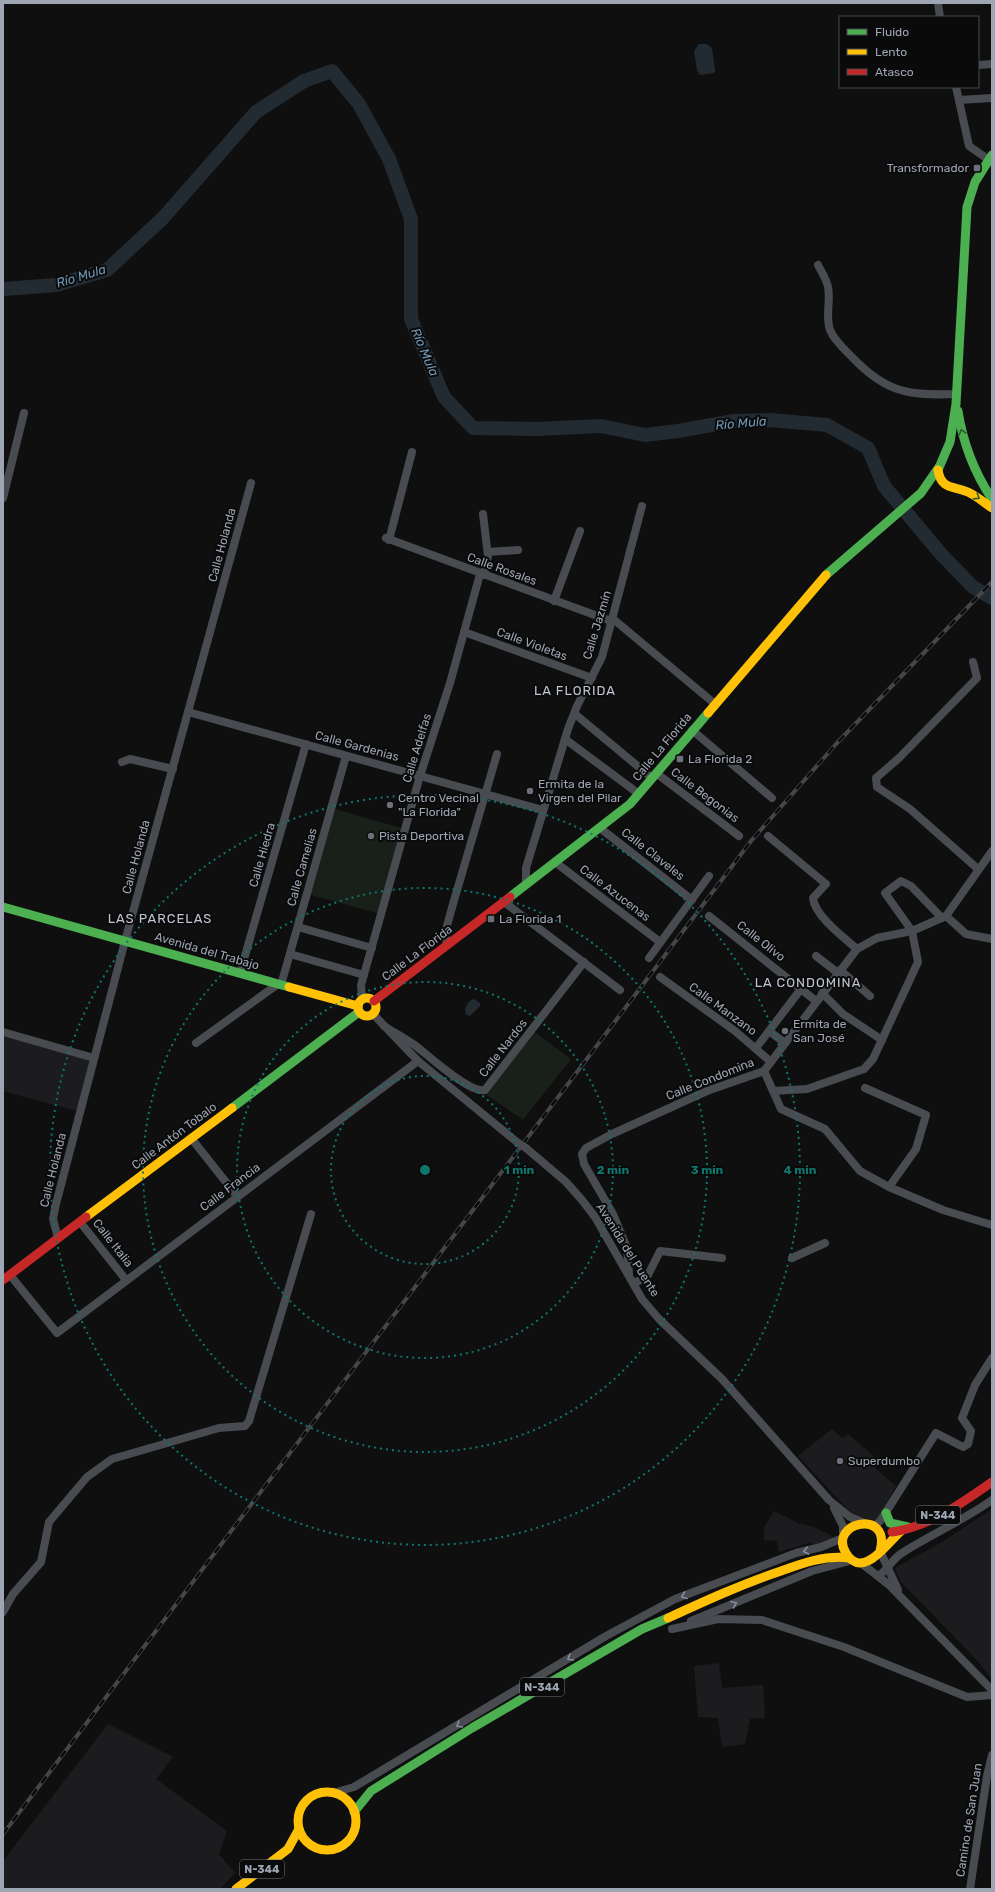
<svg xmlns="http://www.w3.org/2000/svg" width="995" height="1892" viewBox="0 0 995 1892" font-family="Rubik,sans-serif">
<style>
.built{fill:#1c1c1e}
.green{fill:#19201a}
.water{fill:#222b32}
.lines{fill:none;stroke-linecap:round;stroke-linejoin:round}
.river{stroke:#222b32;stroke-width:14}
.street{stroke:#484b50;stroke-width:8}
.fast{stroke:#4caf50;stroke-width:9}
.slow{stroke:#ffc107;stroke-width:9}
.jam{stroke:#c62828;stroke-width:9}
.rail-casing{stroke:#444649;stroke-width:4}
.rail{stroke:#0a0a0b;stroke-width:2.5;stroke-dasharray:8;stroke-linecap:butt}
.street-bridge{stroke:#484b50;stroke-width:8}
.oneway{stroke:#2b5c2e}
.oneway2{stroke:#888e9a}
.ring{fill:none;stroke:#0f766e;stroke-width:2;stroke-dasharray:2 4}
.poi-dot{fill:#6c707a;stroke:#0a0a0b;stroke-width:1.5}
.labels{text-anchor:middle;dominant-baseline:central;stroke-width:4;stroke-linejoin:round;paint-order:stroke}
.shield{fill:#0a0a0b;stroke:#727681;stroke-width:1}
.shield-label{font-size:11px;font-weight:bold;fill:#9ea5b3}
.poi-label{font-size:12px;fill:#9ea5b3;stroke:#0a0a0b;text-anchor:start}
.street-label{font-size:12px;fill:#9ea5b3;stroke:#0a0a0b}
.water-label{font-size:13px;font-style:italic;fill:#7096b3;stroke:#0a0a0b}
.neighbourhood-label{font-size:13px;letter-spacing:1px;fill:#bfc4cf;stroke:#0a0a0b}
.centre{fill:#0f766e;stroke:#0a0a0b;stroke-width:2}
.ring-label{font-size:12px;text-anchor:middle;font-weight:bold;fill:#0f766e;stroke:#0a0a0b;stroke-width:4;stroke-linejoin:round;paint-order:stroke}
</style>
<rect width="100%" height="100%" fill="#0f0f10"/>
<g class="built">
<path d="M3,1036l83,23 4,4 -13,48 -74,-20z"/>
<path d="M832,1429l10,9 7,-3 28,24 -1,10 20,17 -19,35 -23,-5 -56,-60z"/>
<path d="M992,1509v170l-18,-22 -74,-76 -5,-13 47,-26z"/>
<path d="M774,1511l26,13 14,3 20,10 -17,8 -8,-2 -30,9 -2,-11 -13,-1v-12z"/>
<path d="M719,1663l3,25 41,-3 2,33 -15,1 -5,25 -23,3 -4,-29 -20,-1 -4,-51z"/>
<path d="M108,1724l65,33 -17,22 71,52 -8,23 16,19 -15,16h-217v-28z"/>
</g>
<g class="green">
<path d="M331,808l74,21 -24,85 -74,-20z"/>
<path d="M532,1030l39,29 -48,61 -42,-29z"/>
</g>
<g class="water">
<path d="M699,44h8l5,4 3,23 -1,2 -14,2 -3,-5 -3,-19z"/>
<path d="M474,999l6,4v3l-10,10 -4,-1 -1,-6c2,-5 4,-9 9,-10z"/>
</g>
<g class="lines">
<path class="river" d="M3,289l53,-4 51,-15 56,-52 93,-106 48,-31 28,-10 27,33 30,55 22,60v100l33,78 29,31 64,1 64,-3 44,9 33,-4 56,-10 36,-1 57,5 41,23 16,38 57,68 32,33 19,11"/>
<g class="street">
<path d="M938,3l2,14"/>
<path d="M978,65l14,-1"/>
<path d="M956,87l13,59 20,14"/>
<path d="M959,100l33,-2"/>
<path d="M818,265c3,6 9,15 10,22 3,14 -3,29 2,43 4,10 13,18 21,26 34,36 56,40 105,38"/>
<path d="M3,498l21,-85"/>
<path d="M483,514l5,42 -4,19"/>
<path d="M386,538l225,83"/>
<path d="M389,540l23,-88"/>
<path d="M488,552l30,-2"/>
<path d="M554,601l26,-70"/>
<path d="M612,618l103,86"/>
<path d="M464,632l128,46"/>
<path d="M973,662l4,16 -78,80 -23,20 1,9 33,22 68,60"/>
<path d="M188,712l355,98"/>
<path d="M575,714l77,64"/>
<path d="M692,730l80,68"/>
<path d="M565,739l74,55"/>
<path d="M122,762l8,-3 43,10"/>
<path d="M656,773l83,63"/>
<path d="M600,828l92,72"/>
<path d="M768,836l58,48 -13,14c2,18 30,39 44,51"/>
<path d="M555,862l105,80"/>
<path d="M526,884v-16l42,-139 9,-23 25,-49 40,-151"/>
<path d="M504,902l116,88"/>
<path d="M709,916l107,85"/>
<path d="M946,916l46,-65"/>
<path d="M946,916l20,18 26,5"/>
<path d="M942,918l-31,-32 -10,-5 -16,12 27,38 6,31 -45,97 -9,10 -57,20 -34,2 8,18 44,20 35,42 29,16 54,23 49,15"/>
<path d="M298,927l74,21"/>
<path d="M447,945l-2,-12 8,-29 44,-150"/>
<path d="M290,954l74,21"/>
<path d="M816,956l22,17"/>
<path d="M649,958l60,-82"/>
<path d="M840,970l30,26"/>
<path d="M240,973l66,-229"/>
<path d="M660,977l75,54 36,31"/>
<path d="M281,985l65,-229"/>
<path d="M822,993l21,21 39,26"/>
<path d="M362,999l-1,-14 59,-209 30,-93 30,-109"/>
<path d="M373,1014l45,47 99,81"/>
<path d="M384,1026c11,7 22,13 32,20 13,10 54,48 69,44l99,-128"/>
<path d="M769,1031l16,12"/>
<path d="M3,1032l91,26"/>
<path d="M196,1043l82,-59"/>
<path d="M756,1048l45,-59"/>
<path d="M764,1071l9,20"/>
<path d="M865,1088l61,27 -10,34 -27,38"/>
<path d="M191,1138l46,58"/>
<path d="M526,1148l40,34 16,18 13,17 47,82 17,20 63,60 107,121 21,17 12,5"/>
<path d="M80,1222l46,58"/>
<path d="M58,1238l-5,-19 3,-15 69,-263 126,-458"/>
<path d="M792,1258l33,-15"/>
<path d="M629,1274l-2,-26 -14,-34 -29,-50 -2,-10 4,-6 26,-14 95,-43 57,-20 93,-122 20,-11 35,-7 34,-15"/>
<path d="M10,1275l47,58 361,-272"/>
<path d="M634,1283l13,-6 13,-26 62,7"/>
<path d="M834,1508l9,18v9"/>
<path d="M874,1527l7,-7 55,-87 27,14 5,-3 3,-13 -9,-13 13,-33 17,-27"/>
<path d="M880,1551l18,39"/>
<path d="M861,1563l27,21 104,106"/>
<path d="M878,1576c10,-6 14,-17 24,-23 30,-19 62,-33 90,-53"/>
<path d="M3,1612l10,-18 28,-32 8,-40 38,-45 25,-18 107,-31 26,-2 4,-5 62,-207"/>
<path d="M691,1621l121,-50 34,-9"/>
<path d="M672,1629l46,-10 44,1 82,27 123,50 25,-2"/>
<path d="M333,1793l21,-6 252,-151 69,-37 121,-46 25,-6 22,-9"/>
<path d="M970,1889l17,-113 5,-21"/>
</g>
<g class="fast">
<path d="M958,411c5,32 16,61 34,88"/>
<path d="M938,470l12,-28 6,-38 11,-197 8,-25 17,-27"/>
<path d="M826,575l95,-82 18,-26"/>
<path d="M510,897l120,-93 78,-91"/>
<path d="M3,907l286,80"/>
<path d="M232,1108l127,-96"/>
<path d="M886,1513l4,10 18,4"/>
<path d="M354,1812l17,-21 101,-63 170,-99 26,-11"/>
</g>
<g class="slow">
<path d="M938,470c3,19 14,16 27,21 10,3 19,12 27,17"/>
<path d="M708,713l118,-138"/>
<path d="M289,987l69,19"/>
<circle cx="367" cy="1007" r="9"/>
<path d="M86,1217l146,-109"/>
<path d="M880,1551c12,-43 -53,-29 -34,2 17,28 42,-11 55,-22"/>
<path d="M668,1618c37,-17 74,-34 113,-47 22,-8 44,-16 68,-13"/>
<circle cx="327" cy="1821" r="29"/>
<path d="M236,1889l52,-40 11,-20"/>
</g>
<g class="jam">
<path d="M374,1001l136,-104"/>
<path d="M3,1280l83,-63"/>
<path d="M892,1532c37,-5 70,-29 100,-50"/>
</g>
<defs>
<path id="rail" d="M3,1834l748,-993 86,-98 155,-161"/>
</defs>
<use href="#rail" class="rail-casing"/>
<use href="#rail" class="rail"/>
<path class="street-bridge" d="M517,1142l9,6"/>
</g>
<defs><path id="oneway-chevron" d="M-2-3.5L2.5 0L-2 3.5" fill="none" stroke-width="1.6" stroke-linecap="round" stroke-linejoin="round"/></defs>
<g class="oneway">
<use href="#oneway-chevron" transform="translate(962 432) rotate(-105)"/>
<use href="#oneway-chevron" transform="translate(977 497) rotate(32)"/>
</g>
<g class="oneway2">
<use href="#oneway-chevron" transform="translate(806 1551) rotate(168)"/>
<use href="#oneway-chevron" transform="translate(684 1596) rotate(159)"/>
<use href="#oneway-chevron" transform="translate(734 1604) rotate(-22)"/>
<use href="#oneway-chevron" transform="translate(570 1658) rotate(149)"/>
<use href="#oneway-chevron" transform="translate(459 1725) rotate(149)"/>
</g>
<g class="ring">
<circle cx="425" cy="1170" r="94"/>
<circle cx="425" cy="1170" r="188"/>
<circle cx="425" cy="1170" r="282"/>
<circle cx="425" cy="1170" r="375"/>
</g>
<g class="poi-dot">
<rect x="973" y="164" width="8" height="8" rx="2"/>
<rect x="676" y="755" width="8" height="8" rx="2"/>
<circle cx="530" cy="791" r="4"/>
<circle cx="390" cy="805" r="4"/>
<circle cx="371" cy="836" r="4"/>
<rect x="487" y="915" width="8" height="8" rx="2"/>
<circle cx="785" cy="1031" r="4"/>
<circle cx="840" cy="1461" r="4"/>
</g>
<g class="labels">
<g class="shield">
<rect x="916" y="1506" width="44" height="18" rx="3"/>
<rect x="520" y="1678" width="44" height="18" rx="3"/>
<rect x="240" y="1860" width="44" height="18" rx="3"/>
</g>
<g class="shield-label">
<text x="938" y="1515">N-344</text>
<text x="542" y="1687">N-344</text>
<text x="262" y="1869">N-344</text>
</g>
<g class="poi-label">
<text x="969" y="168" text-anchor="end">Transformador</text>
<text x="688" y="759">La Florida 2</text>
<text x="538" y="784">Ermita de la<tspan x="538" dy="14">Virgen del Pilar</tspan></text>
<text x="398" y="798">Centro Vecinal<tspan x="398" dy="14">"La Florida"</tspan></text>
<text x="379" y="836">Pista Deportiva</text>
<text x="499" y="919">La Florida 1</text>
<text x="793" y="1024">Ermita de<tspan x="793" dy="14">San José</tspan></text>
<text x="848" y="1461">Superdumbo</text>
</g>
<g class="street-label">
<text transform="translate(222 545) rotate(-75)">Calle Holanda</text>
<text transform="translate(502 569) rotate(20)">Calle Rosales</text>
<text transform="translate(597 625) rotate(-73)">Calle Jazmín</text>
<text transform="translate(532 644) rotate(20)">Calle Violetas</text>
<text transform="translate(357 746) rotate(15)">Calle Gardenias</text>
<text transform="translate(662 747) rotate(-50)">Calle La Florida</text>
<text transform="translate(417 748) rotate(-73)">Calle Adelfas</text>
<text transform="translate(705 795) rotate(37)">Calle Begonias</text>
<text transform="translate(653 854) rotate(38)">Calle Claveles</text>
<text transform="translate(262 855) rotate(-74)">Calle Hiedra</text>
<text transform="translate(136 857) rotate(-75)">Calle Holanda</text>
<text transform="translate(302 867) rotate(-74)">Calle Camelias</text>
<text transform="translate(615 893) rotate(37)">Calle Azucenas</text>
<text transform="translate(761 941) rotate(38)">Calle Olivo</text>
<text transform="translate(207 951) rotate(16)">Avenida del Trabajo</text>
<text transform="translate(417 953) rotate(-37)">Calle La Florida</text>
<text transform="translate(723 1009) rotate(36)">Calle Manzano</text>
<text transform="translate(503 1048) rotate(-52)">Calle Nardos</text>
<text transform="translate(710 1079) rotate(-22)">Calle Condomina</text>
<text transform="translate(174 1136) rotate(-37)">Calle Antón Tobalo</text>
<text transform="translate(53 1170) rotate(-76)">Calle Holanda</text>
<text transform="translate(230 1187) rotate(-37)">Calle Francia</text>
<text transform="translate(113 1243) rotate(52)">Calle Italia</text>
<text transform="translate(628 1250) rotate(58)">Avenida del Puente</text>
<text transform="translate(969 1820) rotate(-81)">Camino de San Juan</text>
</g>
<g class="water-label">
<text transform="translate(81 276) rotate(-17)">Río Mula</text>
<text transform="translate(425 352) rotate(67)">Río Mula</text>
<text transform="translate(741 423) rotate(-5)">Río Mula</text>
</g>
<g class="neighbourhood-label">
<text x="575" y="690">LA FLORIDA</text>
<text x="160" y="918">LAS PARCELAS</text>
<text x="808" y="982">LA CONDOMINA</text>
</g>
</g>
<circle cx="425" cy="1170" r="6" class="centre"/>
<g class="ring-label">
<text x="519" y="1174">1 min</text>
<text x="613" y="1174">2 min</text>
<text x="707" y="1174">3 min</text>
<text x="800" y="1174">4 min</text>
</g>
<rect width="995" height="1892" fill="none" stroke="#9ea5b3" stroke-width="8"/>
<rect x="839" y="16" width="140" height="72" fill="#0a0a0b" stroke="#45484e"/>
<rect x="847" y="29" width="20" height="6" fill="#4caf50" stroke="#45484e"/>
<text x="875" y="36" font-size="12" fill="#9ea5b3">Fluido</text>
<rect x="847" y="49" width="20" height="6" fill="#ffc107" stroke="#45484e"/>
<text x="875" y="56" font-size="12" fill="#9ea5b3">Lento</text>
<rect x="847" y="69" width="20" height="6" fill="#c62828" stroke="#45484e"/>
<text x="875" y="76" font-size="12" fill="#9ea5b3">Atasco</text>
</svg>
